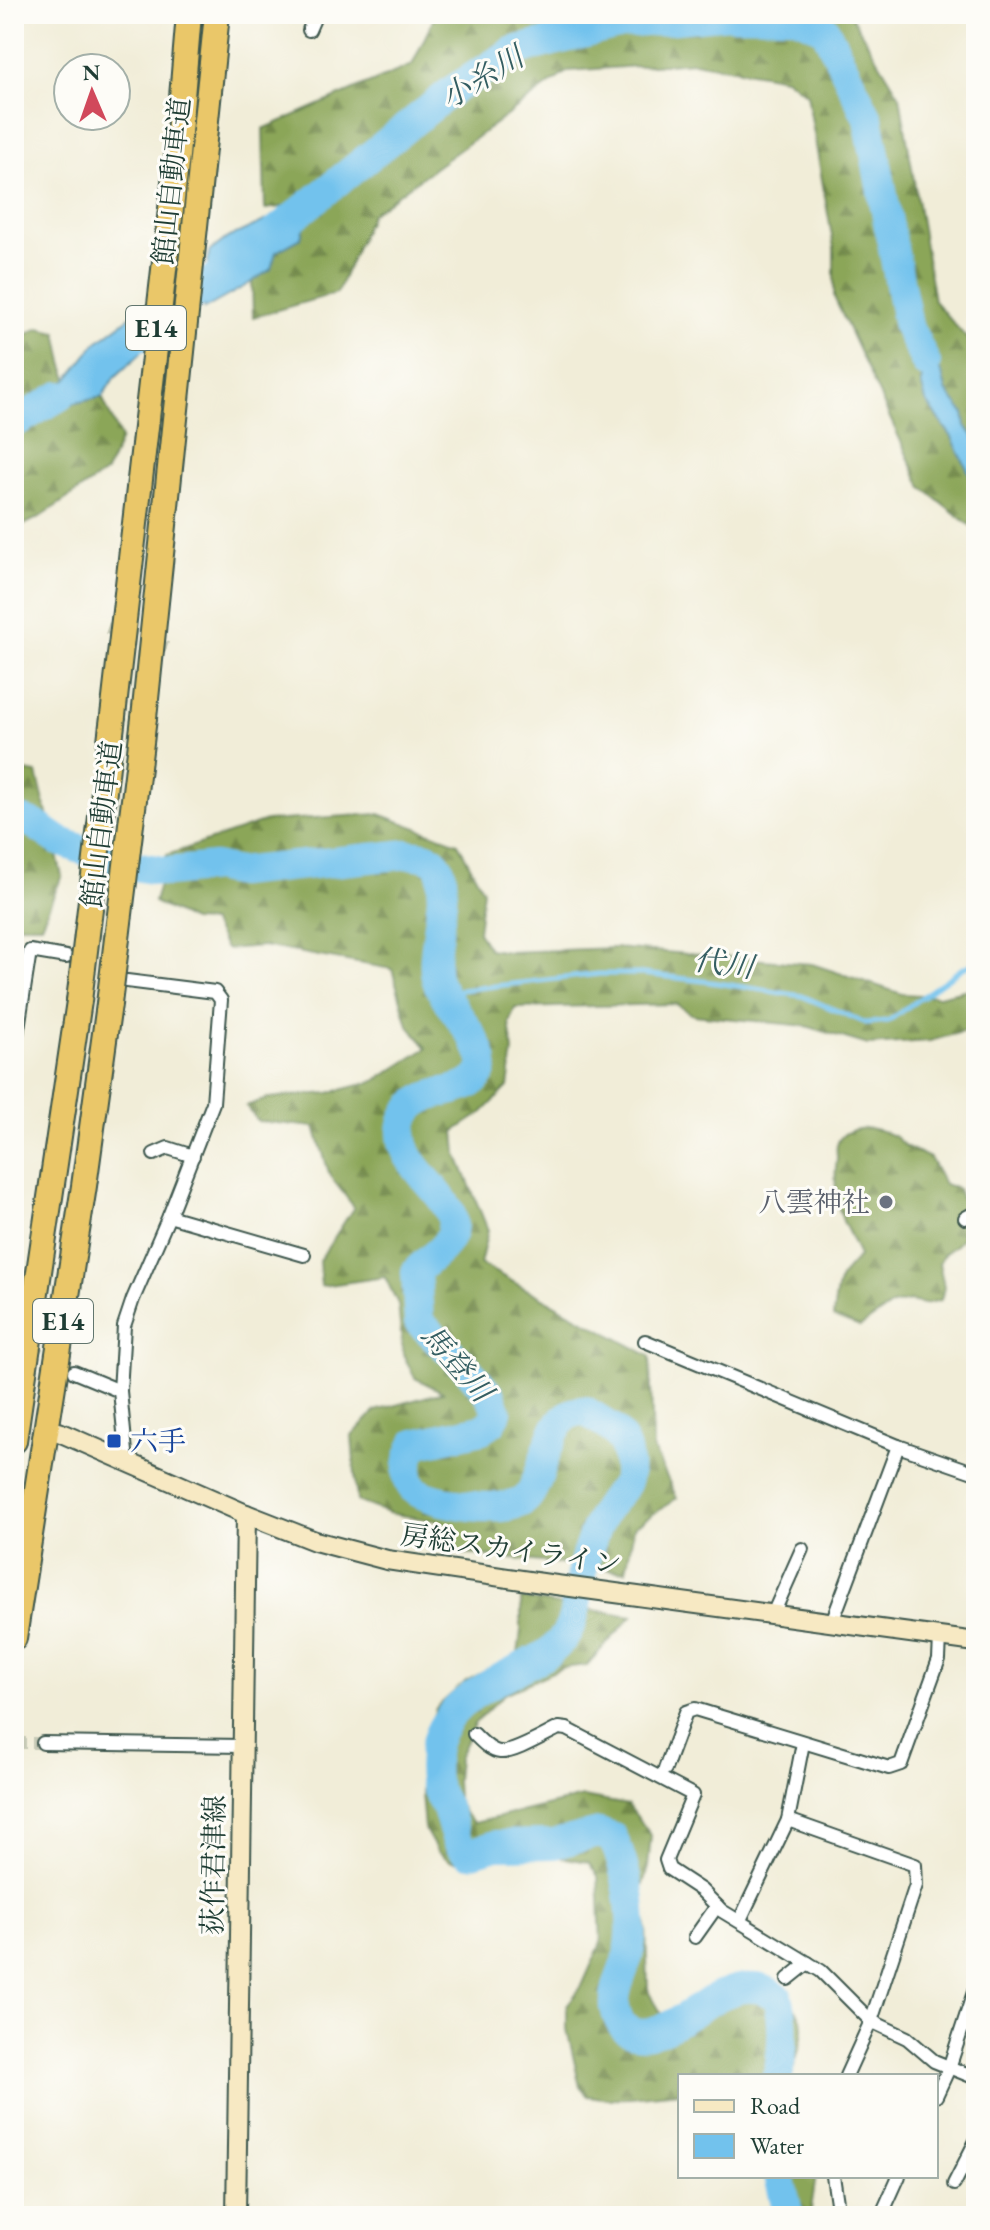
<svg xmlns="http://www.w3.org/2000/svg" width="990" height="2230" viewBox="0 0 990 2230" font-family="'EB Garamond','Noto Serif JP',serif">
<style>
.forest{fill:url(#forest-firs);stroke:#557246;stroke-width:2}
.water{fill:#72c2ed;stroke:#488090;stroke-width:2}
.lines{fill:none;stroke-linecap:round;stroke-linejoin:round}
.stream{stroke:#72c2ed;stroke-width:5}
.river{stroke:#72c2ed;stroke-width:30}
.street-tunnel{stroke:#c7cab7;stroke-width:12;stroke-dasharray:12 6;stroke-linecap:butt}
.street-casing{stroke:#3e574d;stroke-width:16}
.secondary-casing{stroke:#3e574d;stroke-width:22}
.highway-casing{stroke:#3e574d;stroke-width:28}
.street{stroke:#fff;stroke-width:12}
.secondary{stroke:#f7e9c3;stroke-width:18}
.highway{stroke:#eac769;stroke-width:24}
.highway-bridge-casing{stroke:#3e574d;stroke-width:28;stroke-linecap:butt}
.highway-bridge{stroke:#eac769;stroke-width:24}
.worship-dot{fill:#6b7280;stroke:#fdfcf7;stroke-width:3}
.transit-dot{fill:#1a4fb4;stroke:#fdfcf7;stroke-width:3}
.labels{text-anchor:middle;dominant-baseline:central;stroke-width:6;stroke-linejoin:round;paint-order:stroke}
.shield{fill:#fdfcf7;stroke:#62766e;stroke-width:2}
.shield-label{font-size:26px;font-weight:bold;fill:#1f3d34}
.street-label{font-size:28px;fill:#1f3d34;stroke:#fdfcf7}
.worship-label{font-size:28px;fill:#5b616d;stroke:#fdfcf7;text-anchor:end}
.transit-label{font-size:28px;fill:#164399;stroke:#fdfcf7;text-anchor:start}
.water-label{font-size:30px;font-style:italic;fill:#345e62;stroke:#fdfcf7}
</style>
<defs>
<pattern id="forest-firs" width="22" height="20" patternUnits="userSpaceOnUse" patternTransform="scale(2)"><rect width="22" height="20" fill="#8ba658"/><path d="M5 1l3.5 6h-7zM16 11l3.5 6h-7z" fill="#71884a"/></pattern>
</defs>
<rect width="100%" height="100%" fill="#fdfcf7"/>
<filter id="ink" filterUnits="userSpaceOnUse"><feTurbulence type="fractalNoise" baseFrequency=".0125" numOctaves="2"/><feDisplacementMap in="SourceGraphic" scale="16" xChannelSelector="R" yChannelSelector="G"/><feConvolveMatrix kernelMatrix="1 2 1 2 8 2 1 2 1" color-interpolation-filters="sRGB"/></filter>
<filter id="wash" filterUnits="userSpaceOnUse"><feTurbulence type="fractalNoise" baseFrequency=".006" numOctaves="4" result="noise"/><feDisplacementMap in="SourceGraphic" scale="32" xChannelSelector="R" yChannelSelector="G"/><feGaussianBlur stdDeviation="1.8" result="paint"/><feColorMatrix in="noise" values="0 0 0 0 0 0 0 0 0 0 0 0 0 0 0 0 0 1.4 0 .05"/><feComposite in="paint" operator="in"/></filter>
<g filter="url(#wash)">
<rect width="100%" height="100%" fill="#f1edd8"/>
<g class="forest">
<path d="M436,14h414l50,82 34,205 42,48v91l-10,-14 -3,-13 -17,-22 -4,-17 -33,-46 15,40 -3,15 15,33 16,21 9,16 15,35v42l-54,-43 -88,-190v-49l-27,-154 -22,-16 -91,-16 -126,9 -197,143 -34,79 -84,24 -1,-36 19,-12 4,-17 26,-14 4,-18 -3,-16 -37,5 -2,-80 149,-64z"/>
<path d="M39,328l18,4 6,30 5,18 -9,7 -3,8 -30,22 14,1 15,-4 16,-10 31,-7 19,42 -15,33 -66,45 -26,13v-189z"/>
<path d="M14,769l23,4 25,103 -21,49h-21l-6,-8z"/>
<path d="M379,814l79,29 25,47 -5,42 11,17 19,3 107,-4 197,16 90,30 37,2 37,-9v41l-46,13 -62,4 -62,-19 -113,-11 -17,-11 -161,4 -6,15 4,28 -5,36 -26,26 -27,18 2,23 31,76 -8,34 170,92 3,93 24,49 -43,29 -8,44 -177,-19 -5,-30 -56,-9 -31,-12 -5,-65 23,-25 68,-19 -28,-14 -12,-24 -5,-50 -13,-27 -64,9 -2,-25 35,-54 -24,-31 -15,-49 -57,-6 -12,-15 23,-8 60,-5 46,-12 52,-33 -19,-23 -16,-56 -129,-23 -37,3 -15,-27 -19,-1 -38,-19 13,-47 99,-34z"/>
<path d="M869,1128l13,3 12,5 11,10 25,12 14,26 14,5 8,23 -1,21 -8,11 -13,10 -5,9 5,24 -3,13 -17,4 -14,-3 -18,4 -32,22 -27,-10c3,-28 4,-42 26,-60 -4,-13 -10,-23 -16,-36 -8,-20 -9,-42 -6,-63 0,-5 -1,-9 0,-13 4,-15 19,-16 32,-17z"/>
<path d="M521,1599l111,17 -45,49 -26,3 -57,26 -30,30 -16,34 -2,22 1,19 7,14 10,10 109,-26 45,8 23,30 -3,32 -7,24 5,35 2,63 14,26c22,-4 36,-20 55,-28 27,-13 54,-13 72,13 6,8 14,18 14,27 0,18 -9,32 -11,49h-112l-1,16 -69,7 -22,-3 -8,-9 -13,-58v-24l15,-19 19,-43 -3,-67 -10,-14 -40,-7 -32,-1 -58,8 -9,-2 -12,-9 -13,-23 -3,-35 3,-25 -2,-20 14,-40 30,-27 52,-27 3,-23z"/>
<path d="M785,2176h31l-6,40h-14z"/>
</g>
<g class="water">
<path d="M302,204l6,2 -7,32 -25,14 -5,17 -24,16 -43,24 5,-57 18,-14z"/>
<path d="M146,305l-5,48 -27,25 -12,19 -31,7 -16,10 -15,4 -15,-1 31,-22 3,-8 9,-8 29,-37z"/>
<path d="M908,326l12,12 22,36 4,17 18,22 2,13 10,14v48l-24,-51 -26,-36 -5,-18 3,-15z"/>
</g>
<g class="lines">
<path class="stream" d="M443,992l156,-18h44l61,7 98,15 64,27 22,-2 73,-52 15,-7"/>
<g class="river">
<path d="M276,231l177,-141 61,-39 108,-27 107,-10 65,1 31,14 43,89 40,208 18,37"/>
<path d="M140,337l98,-77"/>
<path d="M14,423l46,-27"/>
<path d="M14,818l20,6 25,17 59,22 50,9 46,-5 24,5 170,-18c10,1 21,1 28,9 18,18 -7,86 0,114 6,26 58,73 45,96 -14,26 -62,11 -76,45 -20,52 71,81 42,124 -7,11 -22,19 -31,30l3,50 48,46 24,28 6,16 -5,10 -10,7 -67,15c-6,12 -13,35 0,46 17,14 97,26 112,8 18,-22 19,-75 46,-85 4,-2 8,-2 12,-2 24,14 41,23 43,53 2,23 -10,27 -20,42 -7,10 -12,22 -16,33 -5,13 -9,27 -12,41 -4,22 -4,44 -20,62 -11,13 -25,18 -40,26 -35,18 -82,41 -86,86 -2,22 -1,33 11,52 9,16 7,37 24,47l27,-8 58,-1 45,-11 14,5c14,32 22,75 17,109 -3,20 -17,39 -15,60 2,10 6,21 16,25 38,13 80,-49 124,-44 8,0 16,5 23,9 7,26 5,53 0,79"/>
<path d="M779,2176l10,40"/>
</g>
</g>
</g>
<g filter="url(#ink)">
<g class="lines">
<g class="street-tunnel">
<path d="M107,628l60,20"/>
<path d="M14,1339l43,24"/>
<path d="M14,1743h29"/>
</g>
<defs>
<g id="street">
<path d="M309,30l7,-16"/>
<path d="M127,981l88,11 6,8 -8,103 -44,113 -36,83 -9,27 -4,65 7,71"/>
<path d="M14,1054l16,-103 36,6"/>
<path d="M154,1154l14,-6 25,8"/>
<path d="M169,1216l135,39"/>
<path d="M965,1218l11,-6"/>
<path d="M645,1341l253,105 78,27"/>
<path d="M74,1372l46,19"/>
<path d="M773,1614l29,-65"/>
<path d="M832,1622l66,-176"/>
<path d="M474,1734c7,7 16,17 26,18 13,2 46,-18 59,-24l8,1 126,66 -27,65 3,9 32,21 21,21 99,60 50,50 36,17 27,23 42,17"/>
<path d="M43,1743l199,3"/>
<path d="M665,1769l21,-57 9,-3 194,59 12,-4 38,-105 1,-21"/>
<path d="M788,1820l127,45 1,20 -45,136 -25,55"/>
<path d="M740,1920l48,-100 15,-77"/>
<path d="M695,1937l22,-31"/>
<path d="M788,1979l20,-16"/>
<path d="M936,2096l13,-28 27,-82"/>
<path d="M833,2176l6,40"/>
<path d="M954,2184l22,-43"/>
<path d="M881,2216l18,-40"/>
</g>
<g id="secondary">
<path d="M59,1432l187,82 69,27 72,19 162,24 427,58"/>
<path d="M236,2216l10,-702"/>
</g>
<g id="highway">
<path d="M113,716l64,-560 12,-142"/>
<path d="M144,718l73,-704"/>
<path d="M14,1441l65,-440"/>
<path d="M14,1638l70,-452 25,-182"/>
</g>
</defs>
<use href="#street" class="street-casing"/>
<use href="#secondary" class="secondary-casing"/>
<use href="#highway" class="highway-casing"/>
<use href="#street" class="street"/>
<use href="#secondary" class="secondary"/>
<use href="#highway" class="highway"/>
<defs>
<g id="highway-bridge">
<path d="M79,1001l34,-285"/>
<path d="M109,1004l35,-286"/>
</g>
</defs>
<use href="#highway-bridge" class="highway-bridge-casing"/>
<use href="#highway-bridge" class="highway-bridge"/>
</g>
</g>
<circle class="worship-dot" cx="886" cy="1202" r="8"/>
<rect class="transit-dot" x="106" y="1433" width="16" height="16" rx="4"/>
<g class="labels">
<g class="shield">
<rect x="126" y="306" width="60" height="44" rx="6"/>
<rect x="33" y="1299" width="60" height="44" rx="6"/>
</g>
<g class="shield-label">
<text x="156" y="328">E14</text>
<text x="63" y="1321">E14</text>
</g>
<g class="street-label">
<text transform="translate(171 181) rotate(-84)">館山自動車道</text>
<text transform="translate(101 824) rotate(-83)">館山自動車道</text>
<text transform="translate(511 1549) rotate(8)">房総スカイライン</text>
<text transform="translate(213 1865) rotate(-89)">荻作君津線</text>
</g>
<g class="worship-label">
<text x="870" y="1202">八雲神社</text>
</g>
<g class="transit-label">
<text x="130" y="1441">六手</text>
</g>
<g class="water-label">
<text transform="translate(482 77) rotate(-31)">小糸川</text>
<text transform="translate(724 963) rotate(8)">代川</text>
<text transform="translate(457 1363) rotate(49)">馬登川</text>
</g>
</g>
<rect width="990" height="2230" fill="none" stroke="#fdfcf7" stroke-width="48"/>
<rect x="678" y="2074" width="260" height="104" fill="#fdfcf7" stroke="#a4b0a9" stroke-width="2"/>
<rect x="694" y="2100" width="40" height="12" fill="#f7e9c3" stroke="#a4b0a9" stroke-width="2"/>
<text x="750" y="2114" font-size="24" fill="#1f3d34">Road</text>
<rect x="694" y="2134" width="40" height="24" fill="#72c2ed" stroke="#a4b0a9" stroke-width="2"/>
<text x="750" y="2154" font-size="24" fill="#1f3d34">Water</text>
<g transform="translate(92 92) rotate(358)"><circle r="38" fill="#fdfcf7" stroke="#a4b0a9" stroke-width="2"/>
<path d="M0-6L14 30L0 20L-14 30Z" fill="#d1495b"/>
<text y="-12" font-size="22" font-weight="bold" text-anchor="middle" fill="#1f3d34">N</text>
</g>
</svg>
